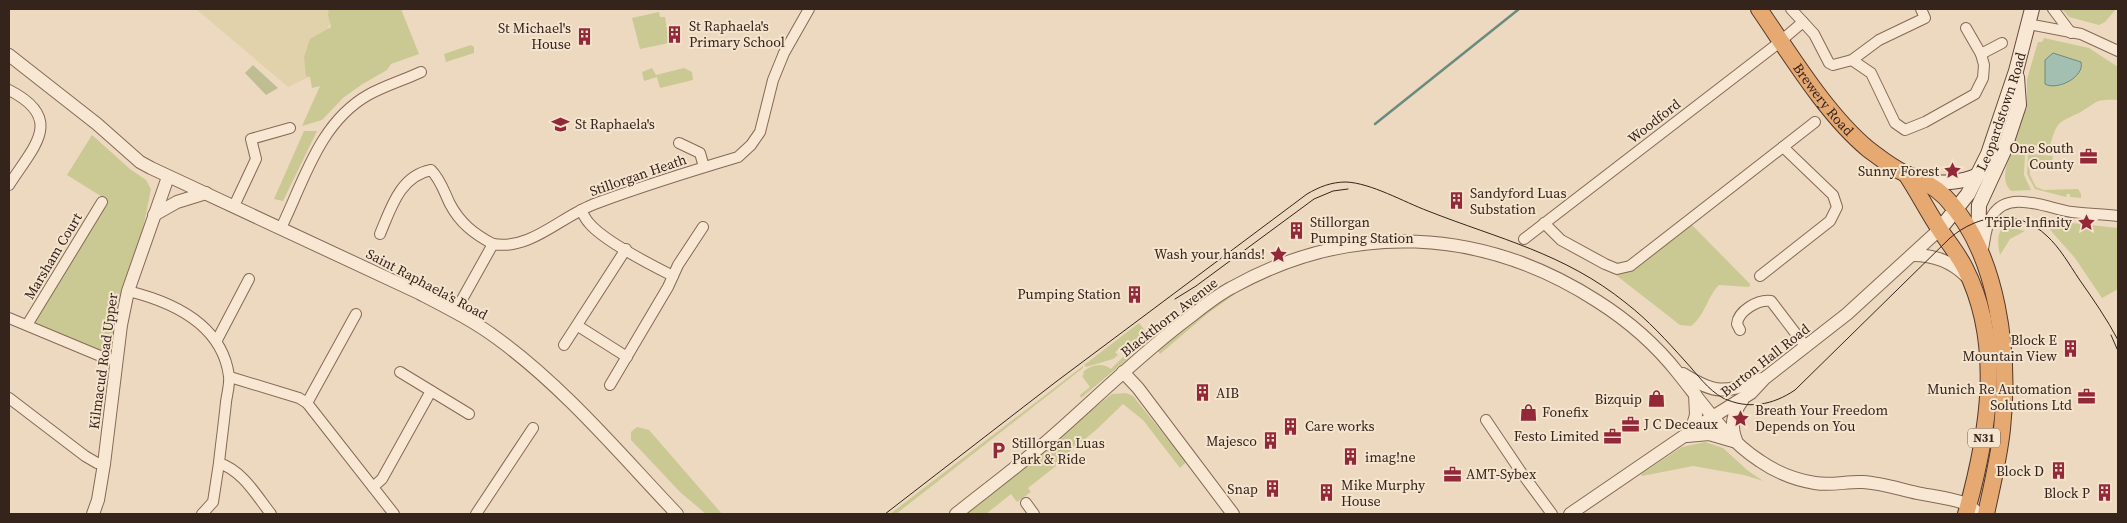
<svg xmlns="http://www.w3.org/2000/svg" width="2127" height="523" viewBox="0 0 2127 523" font-family="'Source Serif 4',serif">
<style>
.farmland{fill:#e2d2ac}
.green{fill:#cac993}
.cemetery{fill:#bfbe93}
.water{fill:#a2bfb2;stroke:#6a8c7f}
.lines{fill:none;stroke-linecap:round;stroke-linejoin:round}
.stream{stroke:#6a8c7f;stroke-width:2.5}
.minor-casing{stroke:#856958;stroke-width:12}
.tertiary-casing{stroke:#856958;stroke-width:14}
.secondary-casing{stroke:#674b3b;stroke-width:16}
.trunk-casing{stroke:#53392c;stroke-width:18}
.minor{stroke:#f8e7d2;stroke-width:10}
.tertiary{stroke:#f8e7d2;stroke-width:12}
.secondary{stroke:#f8e7d2;stroke-width:14}
.trunk{stroke:#e7a972;stroke-width:16}
.tram{stroke:#35241c;stroke-width:1}
.labels{text-anchor:middle;dominant-baseline:central;stroke-width:4;stroke-linejoin:round;paint-order:stroke}
.shield{fill:#f5e4ce;stroke:#6f5e51;stroke-width:1}
.shield-label{font-size:12px;font-weight:bold;fill:#35241c}
.poi-label{font-size:14px;fill:#35241c;stroke:#f5e4ce;text-anchor:end}
.street-label{font-size:14px;fill:#35241c;stroke:#f5e4ce}
</style>
<rect width="100%" height="100%" fill="#edd9bf"/>
<path class="farmland" d="M196,9h138l-14,45 -11,23 -21,10z"/>
<g class="green">
<path d="M329,9h72l18,45 -28,10 -4,6 -26,15 -18,13 -21,22 -20,6 18,-40 -8,2 -2,-11 -4,-1 -2,-19 6,-18 21,-12 -3,-12z"/>
<path d="M2062,9h54l-11,13 -6,3 -30,-8z"/>
<path d="M659,12l1,5h5l4,26 -29,6 -8,-31z"/>
<path d="M2044,38l45,10 29,19v33c-25,-1 -19,2 -39,13 -22,10 -22,9 -29,33l-36,-2 11,-35h2v-30l11,-37h4z"/>
<path d="M471,45l3,2v6l-28,9 -2,-8z"/>
<path d="M652,68l4,7 28,-7 8,4 1,8 -33,8 -3,-11 -13,4 -2,-9z"/>
<path d="M304,131h13l-34,70 -9,-2z"/>
<path d="M92,135l38,34 16,11 5,9 -35,172 -89,-36 77,-127 -37,-23z"/>
<path d="M2025,154l-1,21 7,15 -20,1c-10,-10 -5,-24 -1,-36z"/>
<path d="M2028,154l25,2 -1,5 -23,2 1,12 6,12 8,3 34,-1 3,5v4l-11,-1v-3h-3l-1,3 -31,-8 -8,-15z"/>
<path d="M2044,220l74,8v61l-16,9 -27,-40 -23,-26z"/>
<path d="M1691,224l59,60 -1,3 -30,-2c-12,12 -14,31 -28,41l-11,-1 -68,-53 10,1 11,-4z"/>
<path d="M2004,226l21,5 -15,8 -10,16c-2,-9 -4,-22 4,-29z"/>
<path d="M1242,289l-35,25 -47,40 -4,-5 5,-5 8,-3 53,-43z"/>
<path d="M1139,323l8,10 -25,19 -3,-3 -4,3 3,3 -5,4 -27,8 -2,-2z"/>
<path d="M1128,352l3,4 -50,42 -1,-3 10,-8 -8,-11 2,-2 -1,-2c8,-7 19,-10 28,-3z"/>
<path d="M1083,366v2l-187,146h-6z"/>
<path d="M1126,393l7,3 53,66 -6,6 -37,-48 -20,-16 -27,26 -37,30 2,2 -33,26 3,4 -14,10 -6,-8 -25,20h-19l102,-87 43,-33z"/>
<path d="M637,427l12,3 73,84h-16l-26,-22 -49,-52v-8z"/>
<path d="M1705,442l18,6 24,22 16,11 -19,-6 -51,-9 -51,10 -1,-2 41,-27z"/>
</g>
<path class="cemetery" d="M253,65l25,23 -12,7 -21,-22z"/>
<path class="water" d="M2053,53l28,9c4,15 -24,29 -36,22v-24z"/>
<g class="lines">
<path class="stream" d="M1375,124l144,-115"/>
<defs>
<g id="minor">
<path d="M1791,9l12,13"/>
<path d="M2053,9l18,24"/>
<path d="M2028,24l53,10 37,17"/>
<path d="M1981,54l21,-11"/>
<path d="M1852,60l19,13 24,50 10,7 20,-8 50,-28 8,-16 1,-13 -3,-11 -15,-26"/>
<path d="M9,90c57,29 24,57 0,95"/>
<path d="M679,143l21,10 4,14"/>
<path d="M234,206l22,-47 -5,-20 39,-11"/>
<path d="M581,210c2,4 5,10 8,13 14,17 64,43 84,53"/>
<path d="M1544,223l17,17 44,24 12,5 13,-3 185,-144"/>
<path d="M281,228c23,-47 38,-105 87,-133 16,-9 36,-15 53,-23"/>
<path d="M380,234c11,-26 20,-58 51,-64 10,10 13,22 19,34 10,19 24,30 43,40"/>
<path d="M1524,239l252,-194 27,-23 11,12 15,29 4,2 19,-5 27,-20 46,-22 -4,-9"/>
<path d="M1982,254c3,-12 3,-28 10,-38 16,-28 57,-7 80,-4 15,2 31,2 46,4"/>
<path d="M1760,276l70,-55 7,-14 -4,-12 -50,-48"/>
<path d="M128,291c45,11 94,33 101,85 1,8 -2,18 -3,26 -2,21 -5,41 -7,61"/>
<path d="M455,312l38,-68c38,7 69,-29 104,-41 46,-17 94,-32 141,-46l13,-12 9,-13 13,-52 11,-27 25,-44"/>
<path d="M9,318l96,40 12,3"/>
<path d="M27,325l75,-123"/>
<path d="M578,326l49,31"/>
<path d="M1740,330l-3,-6c1,-13 21,-25 34,-23l35,46"/>
<path d="M217,340l32,-61"/>
<path d="M564,345l62,-96"/>
<path d="M400,372l69,42"/>
<path d="M230,377l69,21 8,5 87,111"/>
<path d="M610,385l58,-98 10,-22 25,-38"/>
<path d="M9,398l76,58 12,7 7,1"/>
<path d="M307,403l49,-89"/>
<path d="M1486,420l35,52 31,42"/>
<path d="M373,487l9,-8 49,-88"/>
<path d="M1026,503l8,11"/>
<path d="M202,514l11,-12 6,-39c24,8 37,32 52,51"/>
<path d="M476,514l57,-86"/>
</g>
<g id="tertiary">
<path d="M9,55l88,69 43,38 11,6 268,125c27,14 55,28 79,46 67,49 122,115 179,175"/>
<path d="M154,215l23,-13 29,-9"/>
<path d="M1913,255c21,0 38,6 53,21"/>
<path d="M1123,372l15,16 95,126"/>
<path d="M1683,374c35,22 42,18 79,5"/>
<path d="M1691,431l5,-16 -1,-21"/>
<path d="M1687,436l22,-2 24,7"/>
<path d="M1736,440c-6,-14 -3,-27 6,-39"/>
<path d="M93,514l5,-14 6,-36 17,-139 7,-34 40,-114"/>
<path d="M956,514c30,-24 61,-47 90,-72 45,-39 88,-82 136,-119 16,-12 32,-26 49,-35 120,-67 251,-61 366,13 30,19 59,44 81,72 25,31 48,66 82,88 16,11 36,19 55,22 17,3 32,-2 48,-1 18,1 36,7 54,11 15,3 32,5 47,10 6,2 10,6 14,11"/>
<path d="M1570,514l136,-93 45,-28 14,-15 82,-64 93,-85"/>
</g>
<g id="secondary">
<path d="M1926,182c18,1 35,1 52,-7"/>
<path id="s1" d="M1940,229l28,-35 20,-40 28,-83 16,-62"/>
<path d="M1978,246l1,-41 24,-52 16,-48 -2,-28"/>
</g>
<g id="trunk">
<path id="s2" d="M1759,9c31,45 67,105 109,140 12,9 24,19 38,25 14,6 27,11 39,23 54,56 65,157 57,232 -3,28 -10,57 -16,85"/>
<path d="M1906,174c12,18 22,38 34,56 8,12 18,24 25,38 39,77 23,167 1,246"/>
</g>
</defs>
<use href="#minor" class="minor-casing"/>
<use href="#tertiary" class="tertiary-casing"/>
<use href="#secondary" class="secondary-casing"/>
<use href="#trunk" class="trunk-casing"/>
<use href="#minor" class="minor"/>
<use href="#tertiary" class="tertiary"/>
<use href="#secondary" class="secondary"/>
<use href="#trunk" class="trunk"/>
<g class="tram">
<path d="M1175,299l21,-13 118,-87 19,-8 15,-2"/>
<path d="M2111,335l7,16"/>
<path d="M885,514l172,-133 250,-187c12,-7 24,-12 39,-12 25,1 58,20 82,29 71,28 136,42 198,92 22,17 41,38 59,58 12,13 23,29 38,37 25,12 50,7 72,-8l155,-152c28,-24 68,-30 97,-2 13,12 22,28 32,43 14,20 28,40 39,61"/>
</g>
</g>
<defs>
<symbol id="building-bare" viewBox="-9 -9 18 18"><path d="M-4-6H4V6H1V3H-1V6H-4ZM-2.5-4.3h1.7v1.8h-1.7ZM.8-4.3h1.7v1.8H.8ZM-2.5-1h1.7V.8h-1.7ZM.8-1h1.7V.8H.8Z" fill="#932838" stroke="#f5e4ce" stroke-width="2.5" paint-order="stroke"/></symbol>
<symbol id="school-bare" viewBox="-9 -9 18 18"><path d="M0-5L7-2L0 1L-7-2ZM-4 1L0 2.5L4 1V4Q0 6-4 4Z" fill="#932838" stroke="#f5e4ce" stroke-width="2.5" paint-order="stroke"/></symbol>
<symbol id="office-bare" viewBox="-9 -9 18 18"><path d="M-6-3h4V-5.5h4V-3h4V5H-6ZM-1-4.5V-3h2v-1.5ZM-6 0V1H6V0Z" fill="#932838" stroke="#f5e4ce" stroke-width="2.5" paint-order="stroke"/></symbol>
<symbol id="sight-bare" viewBox="-9 -9 18 18"><path d="M0-6L1.8-2.2L6-1.7L2.9 1.2L3.7 5.4L0 3.3L-3.7 5.4L-2.9 1.2L-6-1.7L-1.8-2.2Z" fill="#932838" stroke="#f5e4ce" stroke-width="2.5" paint-order="stroke"/></symbol>
<symbol id="shop-bare" viewBox="-9 -9 18 18"><path d="M-5-2.5h2.3a2.7 3.5 0 0 1 5.4 0H5L5.5 6h-11ZM-1.5-2.5h3a1.5 2.3 0 0 0-3 0Z" fill="#932838" stroke="#f5e4ce" stroke-width="2.5" paint-order="stroke"/></symbol>
<symbol id="parking-bare" viewBox="-9 -9 18 18"><path d="M-3.5-5.5H1a3.5 3.5 0 0 1 0 7H-1V5.5H-3.5ZM-1-3.4V-.6H.8a1.4 1.4 0 0 0 0-2.8Z" fill="#932838" stroke="#f5e4ce" stroke-width="2.5" paint-order="stroke"/></symbol>
</defs>
<g fill-rule="evenodd">
<use href="#building-bare" x="662" y="22" width="25" height="25"/>
<use href="#building-bare" x="572" y="24" width="25" height="25"/>
<use href="#school-bare" x="548" y="112" width="25" height="25"/>
<use href="#office-bare" x="2076" y="144" width="25" height="25"/>
<use href="#sight-bare" x="1940" y="158" width="25" height="25"/>
<use href="#building-bare" x="1444" y="188" width="25" height="25"/>
<use href="#sight-bare" x="2074" y="210" width="25" height="25"/>
<use href="#building-bare" x="1284" y="218" width="25" height="25"/>
<use href="#sight-bare" x="1266" y="242" width="25" height="25"/>
<use href="#building-bare" x="1122" y="282" width="25" height="25"/>
<use href="#building-bare" x="2058" y="336" width="25" height="25"/>
<use href="#building-bare" x="1190" y="380" width="25" height="25"/>
<use href="#office-bare" x="2074" y="384" width="25" height="25"/>
<use href="#shop-bare" x="1644" y="386" width="25" height="25"/>
<use href="#shop-bare" x="1516" y="400" width="25" height="25"/>
<use href="#sight-bare" x="1728" y="406" width="25" height="25"/>
<use href="#office-bare" x="1618" y="412" width="25" height="25"/>
<use href="#building-bare" x="1278" y="414" width="25" height="25"/>
<use href="#office-bare" x="1600" y="424" width="25" height="25"/>
<use href="#building-bare" x="1258" y="428" width="25" height="25"/>
<use href="#parking-bare" x="986" y="438" width="25" height="25"/>
<use href="#building-bare" x="1338" y="444" width="25" height="25"/>
<use href="#building-bare" x="2046" y="458" width="25" height="25"/>
<use href="#office-bare" x="1440" y="462" width="25" height="25"/>
<use href="#building-bare" x="1260" y="476" width="25" height="25"/>
<use href="#building-bare" x="1314" y="480" width="25" height="25"/>
<use href="#building-bare" x="2092" y="480" width="25" height="25"/>
</g>
<g class="labels">
<rect class="shield" x="1968" y="428.5" width="32" height="19" rx="4"/>
<g class="shield-label">
<text x="1984" y="438">N31</text>
</g>
<g class="poi-label">
<text x="689" y="26" text-anchor="start">St Raphaela's<tspan x="689" dy="16">Primary School</tspan></text>
<text x="571" y="28">St Michael's<tspan x="571" dy="16">House</tspan></text>
<text x="575" y="124" text-anchor="start">St Raphaela's</text>
<text x="2074" y="148">One South<tspan x="2074" dy="16">County</tspan></text>
<text x="1939" y="171">Sunny Forest</text>
<text x="1470" y="193" text-anchor="start">Sandyford Luas<tspan x="1470" dy="16">Substation</tspan></text>
<text x="1310" y="222" text-anchor="start">Stillorgan<tspan x="1310" dy="16">Pumping Station</tspan></text>
<text x="2072" y="222">Triple Infinity</text>
<text x="1265" y="254">Wash your hands!</text>
<text x="1121" y="294">Pumping Station</text>
<text x="2057" y="340">Block E<tspan x="2057" dy="16">Mountain View</tspan></text>
<text x="2072" y="389">Munich Re Automation<tspan x="2072" dy="16">Solutions Ltd</tspan></text>
<text x="1216" y="393" text-anchor="start">AIB</text>
<text x="1642" y="399">Bizquip</text>
<text x="1755" y="410" text-anchor="start">Breath Your Freedom<tspan x="1755" dy="16">Depends on You</tspan></text>
<text x="1542" y="412" text-anchor="start">Fonefix</text>
<text x="1644" y="424" text-anchor="start">J C Deceaux</text>
<text x="1305" y="426" text-anchor="start">Care works</text>
<text x="1599" y="436">Festo Limited</text>
<text x="1257" y="441">Majesco</text>
<text x="1012" y="443" text-anchor="start">Stillorgan Luas<tspan x="1012" dy="16">Park &amp; Ride</tspan></text>
<text x="1365" y="457" text-anchor="start">imag!ne</text>
<text x="2044" y="471">Block D</text>
<text x="1466" y="474" text-anchor="start">AMT-Sybex</text>
<text x="1341" y="485" text-anchor="start">Mike Murphy<tspan x="1341" dy="16">House</tspan></text>
<text x="1258" y="489">Snap</text>
<text x="2090" y="493">Block P</text>
</g>
<g class="street-label">
<text stroke="none"><textPath href="#s2" startOffset="111">Brewery Road</textPath></text>
<text stroke="none"><textPath href="#s1" startOffset="134">Leopardstown Road</textPath></text>
<text transform="translate(1654 121) rotate(-38)">Woodford</text>
<text transform="translate(638 175) rotate(-19)">Stillorgan Heath</text>
<text transform="translate(53 256) rotate(-59)">Marsham Court</text>
<text transform="translate(427 284) rotate(28)">Saint Raphaela’s Road</text>
<text transform="translate(1169 317) rotate(-38)">Blackthorn Avenue</text>
<text transform="translate(1765 360) rotate(-38)">Burton Hall Road</text>
<text transform="translate(103 361) rotate(-82)">Kilmacud Road Upper</text>
</g>
</g>
<rect width="2127" height="523" fill="none" stroke="#35241c" stroke-width="20"/>
</svg>
